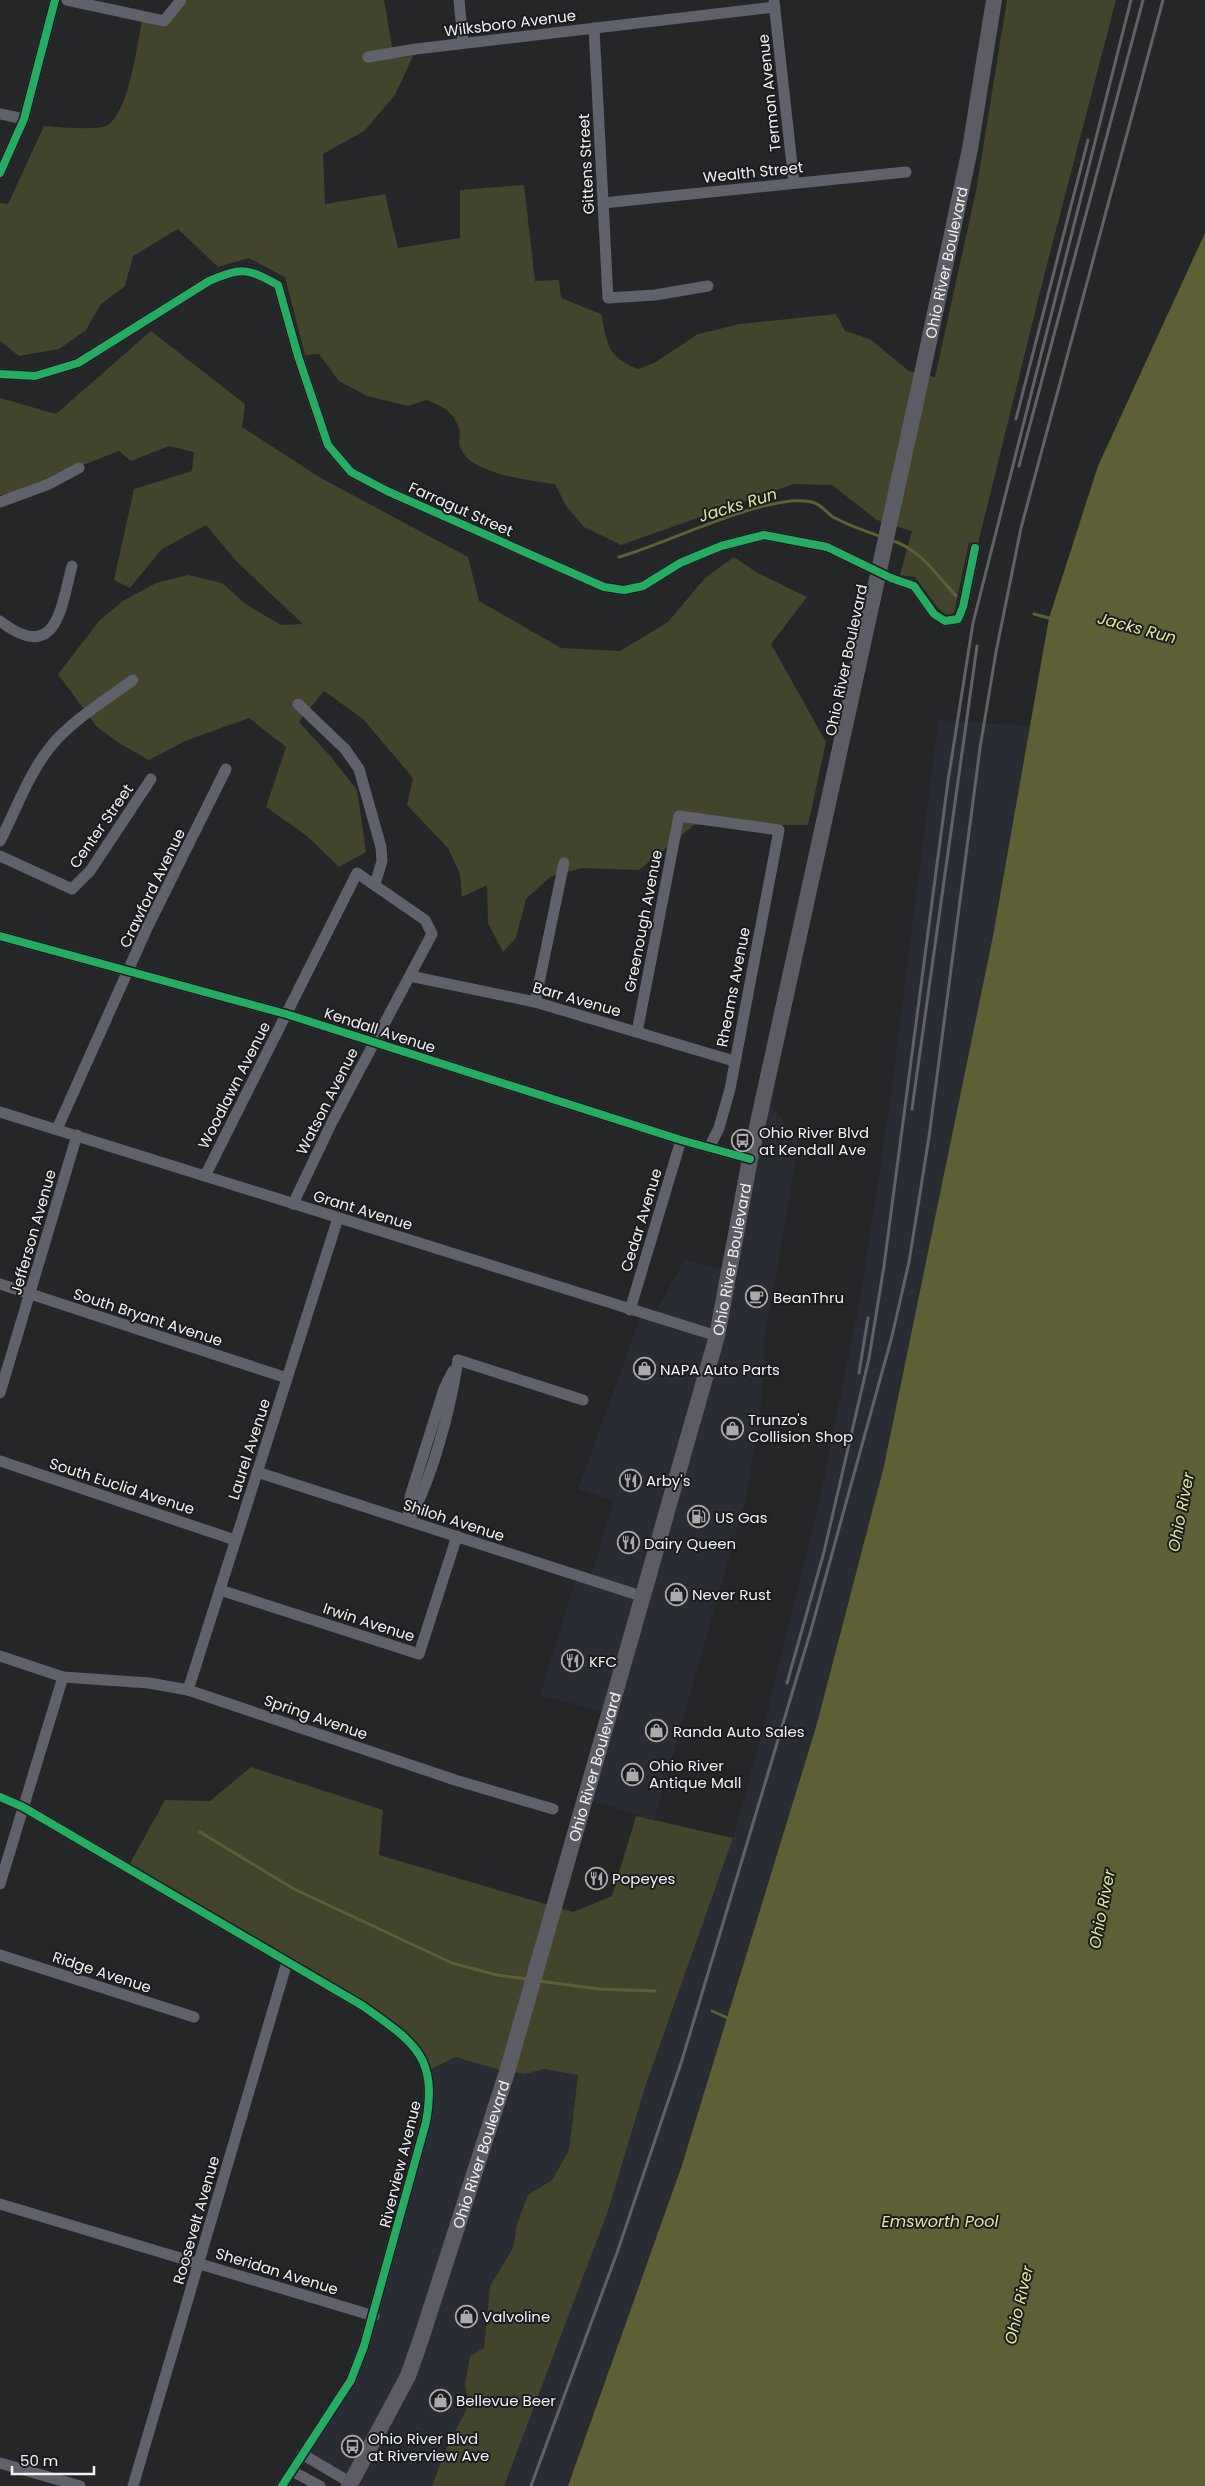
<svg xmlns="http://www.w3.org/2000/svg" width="1205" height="2486" viewBox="0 0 1205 2486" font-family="Poppins,sans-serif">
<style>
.built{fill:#2a2c34}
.green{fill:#43442c}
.water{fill:#5d6034}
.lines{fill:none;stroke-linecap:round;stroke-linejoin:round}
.stream{stroke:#5d6034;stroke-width:3}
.minor{stroke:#60626b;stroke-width:11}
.highway{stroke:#5c5d64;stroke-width:16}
.rail{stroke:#606267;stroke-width:3}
.highway-bridge{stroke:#5c5d64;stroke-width:16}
.cycleway-casing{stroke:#1b1c1f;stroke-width:11}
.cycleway{stroke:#26ab63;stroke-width:8}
.labels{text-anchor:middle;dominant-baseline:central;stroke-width:4;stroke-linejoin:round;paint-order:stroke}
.street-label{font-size:15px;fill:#f1f1f4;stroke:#1b1c1f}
.poi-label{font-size:15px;fill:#f1f1f4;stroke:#1b1c1f;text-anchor:start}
.water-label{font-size:16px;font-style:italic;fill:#e3e89a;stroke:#1b1c1f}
</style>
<rect width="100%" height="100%" fill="#252628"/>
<g class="built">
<path d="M938,720l92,6 -37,210 -109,530 -68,261 -134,438 -114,321h-64l103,-272 38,-127 88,-249 34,-124 54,-220 39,-194 31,-205z"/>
<path d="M764,1096l35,46 -35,201 1,25 -4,28 -1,22 -15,84 -91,318 -69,-21 24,-86 -69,-18 37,-120 13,4 24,-78 -36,-12 64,-176 11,4 31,-57 45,10z"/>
<path d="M455,2057l52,15 19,2 18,-5 34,6 -9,75 -17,30 -12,6 -23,38 -4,24 -23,38 -6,62 -14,8 -5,29 4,19 -23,45 -14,37h-83l-47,-32 49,-74 75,-258 1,-51z"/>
</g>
<g class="green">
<path d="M187,0h197l10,58 19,-2 -18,39 -31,36 -41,23 2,50 60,-10 13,54 62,-10v-48l64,-5 11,96 24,-1 2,18 40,16c7,31 5,42 37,55l16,-6 44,-29 42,-10 96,-10 9,17 25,8 39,32 26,6 41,-186 31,-191h109l-72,276 -66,267 -9,-1 -15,71 -8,2 -8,-7 -23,-31 -15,-2 12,-44 -35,-11 -45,-35 -38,-1 -173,61 -37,-18 -18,-21 -11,-22c-23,-3 -78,-10 -91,-30 -9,-13 -2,-14 -5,-25 -5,-18 -18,-23 -33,-29l-18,6 -41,-10 -28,-15 -20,-27 -14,1 -20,-78 -36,-19 -31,9 -40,-38 -45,27 -8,30 -25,19 -14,25 -27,19 -40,7 -19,-15v-138l8,1 36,-78c17,1 43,4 59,1 25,-5 34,-83 39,-106l22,6z"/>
<path d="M151,331l94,73 -3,23 77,50 149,80 11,44 82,47 59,3 48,-29 37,-44 29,-21 22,15 51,25 -36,47 55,98 -18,83h-114l-55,45 -58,-2 -31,9 -24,22 -10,39 -13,14 -15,-29 -1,-38 -25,12 -2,-23 -12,-26 -41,-43 6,-27 -50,-59 -39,-28 -25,31 32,35 26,33 9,62 -27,15 -32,-31 -41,-29 20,-60 -37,-29 -64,23 -36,19 -30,-17 -23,-17 -38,-52 42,-54 23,-19 33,-18 32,-8 34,8 25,22 34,20 22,-1 -66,-62 -31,-37 -44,24 -32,39 -16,-8 20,-91 58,-18 2,-19 -25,-6 -38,15 -12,-10 -115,45 -4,-1v-97l56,16z"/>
<path d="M251,1767l132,43 -4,45 194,57 39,-16 24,-80 97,22 -88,249 -38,127 -103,272h-72l14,-37 23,-45 -4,-19 5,-29 14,-8 6,-62 23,-38 4,-24 11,-29 24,-15 17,-30 9,-75 -34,-6 -19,5 -18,-2 -52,-15 -28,14 -21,-34 -279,-168 38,-69 45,1z"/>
</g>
<path class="water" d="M1205,233v2253h-637l114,-321 134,-438 68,-261 109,-530 56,-318 49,-152z"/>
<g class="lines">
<g class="stream">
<path d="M891,540c29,9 45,34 65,56"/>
<path d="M619,557c46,-12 154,-68 196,-54 7,3 12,10 18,14 16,9 33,14 49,20"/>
<path d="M1034,614l19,5"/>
<path d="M200,1832l94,57 158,74 45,12 30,4"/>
<path d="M539,1981l60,8 56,2"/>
<path d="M712,2011l16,7"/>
</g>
<g class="minor">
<path d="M67,0l97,21 17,-21"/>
<path d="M459,0l4,43"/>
<path d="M774,2l20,181"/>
<path d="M594,28l14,270 47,-3 53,-9"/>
<path d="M368,57l48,-8 359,-42"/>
<path d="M0,114l24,5"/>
<path d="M0,173l24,-54 31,-119"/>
<path d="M603,203l303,-31"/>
<path d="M0,374l35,2 43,-13 131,-82c33,-14 38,-13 69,4l20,71 30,89 23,27 36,19 217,96 20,3 19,-4 37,-23 41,-17 43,-11 63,12 64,31 23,8 20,28 11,7 13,-2 5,-12 12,-59"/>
<path d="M0,502l49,-18 30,-16"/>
<path d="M0,621c57,44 61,-14 72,-55"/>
<path d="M298,704l47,45 14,20 22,78 1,14 -7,23"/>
<path d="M0,841c16,-31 29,-68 51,-95 20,-25 56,-47 82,-66"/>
<path d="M0,856l72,33 18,-18 61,-92"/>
<path d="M0,936l286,78 395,126 69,19"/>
<path d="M410,976l125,26 199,59"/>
<path d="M535,1002l29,-139"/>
<path d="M637,1032l42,-216 100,14 -49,259 -11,39 -10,20"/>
<path d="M0,1112l717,224"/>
<path d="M57,1129l91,-203 78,-157"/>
<path d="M205,1176l152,-303 68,47 7,14 -100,188 -39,82"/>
<path d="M0,1284l287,94"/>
<path d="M630,1310l51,-170"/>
<path d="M458,1360l125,40"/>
<path d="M0,1393l77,-258"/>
<path d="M0,1461l235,79"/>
<path d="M257,1472l384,124"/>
<path d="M408,1517l2,-20 34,-108 9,-18"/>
<path d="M408,1521c24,-40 43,-114 50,-161"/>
<path d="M220,1590l199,64 38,-118"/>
<path d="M0,1656l63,21 86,6 39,7 267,90 98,29"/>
<path d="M188,1690l150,-472"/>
<path d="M0,1797l23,10 340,199c50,36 75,49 63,116l-62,224 -13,34 -69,106"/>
<path d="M0,1884l63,-207"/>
<path d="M0,1955l194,62"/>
<path d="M0,2204l374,112"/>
<path d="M302,2454l49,29"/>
<path d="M0,2463l80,23"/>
<path d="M292,2471l28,15"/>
<path d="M133,2486l154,-524"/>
</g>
<g class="highway">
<path id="s1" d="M922,374l48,-225 24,-149"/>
<path id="s2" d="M349,2486l59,-110 13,-37 86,-267 210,-736 33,-177 84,-383"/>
</g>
<g class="rail">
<path d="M1016,419l72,-279"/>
<path d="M1019,466l124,-466"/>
<path d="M912,1109l65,-463"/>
<path d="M859,1373l9,-55"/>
<path d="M787,1683l37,-131 45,-194 15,-92 64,-485 25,-158 158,-623"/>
<path d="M531,2486l87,-236 64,-190 129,-430 81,-294 17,-74 20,-125 51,-389 16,-96 25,-124 142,-528"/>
</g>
<path class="highway-bridge" d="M834,776l88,-402"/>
<defs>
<g id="cycleway">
<path d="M0,173l24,-54 31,-119"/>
<path d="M0,374l35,2 43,-13 131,-82c33,-14 38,-13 69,4l20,71 30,89 23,27 36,19 217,96 20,3 19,-4 37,-23 41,-17 43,-11 63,12 64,31 23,8 20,28 11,7 13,-2 5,-12 12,-59"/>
<path d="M0,936l286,78 395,126 69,19"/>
<path d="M0,1797l23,10 340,199c50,36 75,49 63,116l-62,224 -13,34 -69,106"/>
</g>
</defs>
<use href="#cycleway" class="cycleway-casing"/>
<use href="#cycleway" class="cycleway"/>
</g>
<defs>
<symbol id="bus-ring" viewBox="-11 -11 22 22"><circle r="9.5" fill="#1b1c1f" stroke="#aaaaad" stroke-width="1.5"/><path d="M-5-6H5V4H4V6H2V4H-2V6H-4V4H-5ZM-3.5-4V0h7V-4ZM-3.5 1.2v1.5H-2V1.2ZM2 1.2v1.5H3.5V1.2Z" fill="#aaaaad"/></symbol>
<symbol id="cafe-ring" viewBox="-11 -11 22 22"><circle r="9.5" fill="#1b1c1f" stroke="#aaaaad" stroke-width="1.5"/><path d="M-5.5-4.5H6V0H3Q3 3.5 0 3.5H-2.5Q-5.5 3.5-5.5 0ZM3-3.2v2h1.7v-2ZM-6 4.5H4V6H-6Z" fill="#aaaaad"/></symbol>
<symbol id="shop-ring" viewBox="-11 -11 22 22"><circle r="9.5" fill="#1b1c1f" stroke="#aaaaad" stroke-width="1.5"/><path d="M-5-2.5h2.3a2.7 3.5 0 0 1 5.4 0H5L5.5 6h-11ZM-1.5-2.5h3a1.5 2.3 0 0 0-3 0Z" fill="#aaaaad"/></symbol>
<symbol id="restaurant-ring" viewBox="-11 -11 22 22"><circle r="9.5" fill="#1b1c1f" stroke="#aaaaad" stroke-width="1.5"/><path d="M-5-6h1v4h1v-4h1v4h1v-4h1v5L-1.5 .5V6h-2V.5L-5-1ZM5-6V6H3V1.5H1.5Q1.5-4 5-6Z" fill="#aaaaad"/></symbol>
<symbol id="fuel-ring" viewBox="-11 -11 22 22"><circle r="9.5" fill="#1b1c1f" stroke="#aaaaad" stroke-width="1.5"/><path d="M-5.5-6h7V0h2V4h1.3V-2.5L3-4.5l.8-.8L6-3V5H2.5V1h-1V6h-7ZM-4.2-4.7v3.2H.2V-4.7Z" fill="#aaaaad"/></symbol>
</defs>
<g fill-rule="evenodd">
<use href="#bus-ring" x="730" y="1128" width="25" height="25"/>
<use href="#cafe-ring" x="744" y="1284" width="25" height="25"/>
<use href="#shop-ring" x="632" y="1356" width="25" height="25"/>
<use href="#shop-ring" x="720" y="1416" width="25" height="25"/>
<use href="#restaurant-ring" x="618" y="1468" width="25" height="25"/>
<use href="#fuel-ring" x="686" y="1504" width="25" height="25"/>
<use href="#restaurant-ring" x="616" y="1530" width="25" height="25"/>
<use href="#shop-ring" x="664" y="1582" width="25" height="25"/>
<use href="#restaurant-ring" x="560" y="1648" width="25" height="25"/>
<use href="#shop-ring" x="644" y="1718" width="25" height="25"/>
<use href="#shop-ring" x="620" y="1762" width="25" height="25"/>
<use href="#restaurant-ring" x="584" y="1866" width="25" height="25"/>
<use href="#shop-ring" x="454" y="2304" width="25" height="25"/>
<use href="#shop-ring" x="428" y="2388" width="25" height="25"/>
<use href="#bus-ring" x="340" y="2434" width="25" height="25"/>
</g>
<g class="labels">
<g class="street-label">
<text transform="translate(510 23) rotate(-7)">Wilksboro Avenue</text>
<text transform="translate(769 93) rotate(-96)">Termon Avenue</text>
<text transform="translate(586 164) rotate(-93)">Gittens Street</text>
<text transform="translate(753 172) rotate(-6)">Wealth Street</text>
<text stroke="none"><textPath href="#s1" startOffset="114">Ohio River Boulevard</textPath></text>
<text transform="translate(461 509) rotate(24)">Farragut Street</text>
<text transform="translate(846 660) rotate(-78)">Ohio River Boulevard</text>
<text transform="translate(101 826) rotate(-55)">Center Street</text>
<text transform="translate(152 888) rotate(-64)">Crawford Avenue</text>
<text transform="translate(643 921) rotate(-79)">Greenough Avenue</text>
<text transform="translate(733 987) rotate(-79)">Rheams Avenue</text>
<text transform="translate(577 999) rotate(16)">Barr Avenue</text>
<text transform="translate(380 1030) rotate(18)">Kendall Avenue</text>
<text transform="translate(234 1085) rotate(-63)">Woodlawn Avenue</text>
<text transform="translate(327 1101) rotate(-63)">Watson Avenue</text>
<text transform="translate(363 1210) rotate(17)">Grant Avenue</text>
<text transform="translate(641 1220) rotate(-73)">Cedar Avenue</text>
<text transform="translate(33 1232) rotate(-74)">Jefferson Avenue</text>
<text stroke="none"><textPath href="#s2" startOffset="1288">Ohio River Boulevard</textPath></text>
<text transform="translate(148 1317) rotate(18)">South Bryant Avenue</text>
<text transform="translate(249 1449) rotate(-72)">Laurel Avenue</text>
<text transform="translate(122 1486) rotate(18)">South Euclid Avenue</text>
<text transform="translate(454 1520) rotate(18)">Shiloh Avenue</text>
<text transform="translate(369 1622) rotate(18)">Irwin Avenue</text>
<text transform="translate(316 1717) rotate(19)">Spring Avenue</text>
<text stroke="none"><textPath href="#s2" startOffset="762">Ohio River Boulevard</textPath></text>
<text transform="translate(102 1972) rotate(18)">Ridge Avenue</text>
<text stroke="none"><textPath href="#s2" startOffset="358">Ohio River Boulevard</textPath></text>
<text transform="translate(400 2164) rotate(-76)">Riverview Avenue</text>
<text transform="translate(196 2220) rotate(-74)">Roosevelt Avenue</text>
<text transform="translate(277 2271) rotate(17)">Sheridan Avenue</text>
</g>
<g class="poi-label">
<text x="759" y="1132">Ohio River Blvd<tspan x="759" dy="17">at Kendall Ave</tspan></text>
<text x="773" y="1297">BeanThru</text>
<text x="660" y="1369">NAPA Auto Parts</text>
<text x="748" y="1419">Trunzo's<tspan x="748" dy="17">Collision Shop</tspan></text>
<text x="646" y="1480">Arby's</text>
<text x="715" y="1517">US Gas</text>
<text x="644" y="1543">Dairy Queen</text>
<text x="692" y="1594">Never Rust</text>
<text x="589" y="1661">KFC</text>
<text x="673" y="1731">Randa Auto Sales</text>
<text x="649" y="1765">Ohio River<tspan x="649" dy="17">Antique Mall</tspan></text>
<text x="612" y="1878">Popeyes</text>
<text x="482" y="2316">Valvoline</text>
<text x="456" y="2400">Bellevue Beer</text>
<text x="368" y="2438">Ohio River Blvd<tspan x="368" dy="17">at Riverview Ave</tspan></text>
</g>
<g class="water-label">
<text transform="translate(738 505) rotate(-17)">Jacks Run</text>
<text transform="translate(1137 628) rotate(15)">Jacks Run</text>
<text transform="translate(1181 1512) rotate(-79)">Ohio River</text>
<text transform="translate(1102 1909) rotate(-79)">Ohio River</text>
<text x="940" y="2221">Emsworth Pool</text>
<text transform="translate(1019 2305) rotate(-77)">Ohio River</text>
</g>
</g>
<path d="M12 2466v8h82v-8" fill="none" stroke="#f1f1f4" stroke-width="2.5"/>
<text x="20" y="2466" font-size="15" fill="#f1f1f4" stroke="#1b1c1f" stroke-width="4" paint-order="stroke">50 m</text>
</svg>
